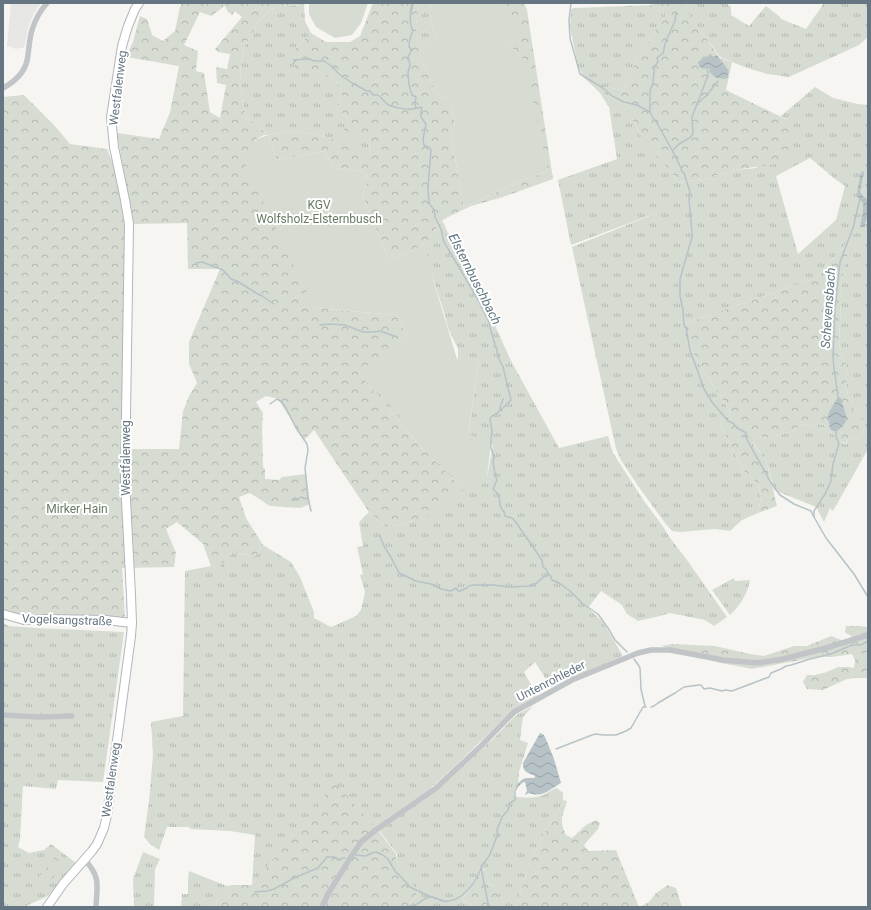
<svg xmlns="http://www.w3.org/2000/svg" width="871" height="910" viewBox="0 0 871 910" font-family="Roboto,sans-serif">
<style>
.built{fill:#e6e7e5}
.grass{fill:url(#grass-tufts);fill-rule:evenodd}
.forest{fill:url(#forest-crowns);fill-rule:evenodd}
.garden{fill:#d7dcd3}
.water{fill:url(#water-waves)}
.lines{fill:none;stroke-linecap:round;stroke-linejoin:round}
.stream{stroke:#b7c3c7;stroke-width:1.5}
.secondary-casing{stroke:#b1b7bb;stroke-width:10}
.street{stroke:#c1c5c8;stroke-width:5.5}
.secondary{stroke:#fff;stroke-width:8}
.labels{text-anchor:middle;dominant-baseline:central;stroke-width:4;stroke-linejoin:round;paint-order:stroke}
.street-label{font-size:12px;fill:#657682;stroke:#fff}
.park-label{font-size:12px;fill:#697a64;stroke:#fff}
.water-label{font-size:13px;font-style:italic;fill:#61777f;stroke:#fff}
</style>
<defs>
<pattern id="grass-tufts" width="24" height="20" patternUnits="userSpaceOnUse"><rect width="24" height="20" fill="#d7dcd3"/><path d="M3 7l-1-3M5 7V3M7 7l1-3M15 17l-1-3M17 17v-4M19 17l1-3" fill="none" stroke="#b2b7b1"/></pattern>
<pattern id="forest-crowns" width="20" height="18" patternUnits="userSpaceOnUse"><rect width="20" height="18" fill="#d7dcd3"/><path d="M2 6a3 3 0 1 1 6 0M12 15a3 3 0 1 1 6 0" fill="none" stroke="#b2b7b1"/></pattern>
<pattern id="water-waves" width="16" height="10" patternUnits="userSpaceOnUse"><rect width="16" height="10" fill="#b7c3c7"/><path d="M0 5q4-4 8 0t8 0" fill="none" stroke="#98a3a7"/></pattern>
</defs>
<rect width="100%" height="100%" fill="#f6f5f2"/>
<path class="built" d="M11,3h30l-7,10 -5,12 -5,23h-6v1l-6,-1v-1l-5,-1z"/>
<g class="grass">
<path d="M419,3h12c-2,14 -1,22 6,35l-18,10 -3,-22z"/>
<path d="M680,3h46l5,4v8l18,11 17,-20 13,10 2,3 25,10 18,-26h44v34l-9,8 -70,32 -22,-3 -20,-6 -27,-11z"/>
<path d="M304,5l1,16 6,12 -18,18 19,19 9,2 9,5 8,6 3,10 1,5 -6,8 1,3 32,27 1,18 -49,-19 -27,-4 -26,4 -10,-10 -12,-8 -3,-12 -3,-23 1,-20 3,-15 16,-27 9,-9 10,-5z"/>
<path d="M652,5l4,5 9,2v5l-27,38 -14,34 -2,1 -16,-3 -2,6 14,8 9,9 5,8 7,15 40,49 26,-3 30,-9 21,-2 34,-47 -9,-5 34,-29 18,11 25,6 10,1v344l-35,62 -3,-3 -6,14 -8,-15 -42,-17 -8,-30 -13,-17 2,-7 14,2 20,-6 16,-8 9,2 4,-2 7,1 14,16 7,3 3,-7 8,2 6,-5 1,-5 -2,-4c3,-11 -1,-11 -9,-17v-3l-5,-9 -2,-15 1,-16 -4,-7 -4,-14 3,-66 9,-40 -35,40 -133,46 12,33 36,56 -11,10 22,46 17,16 2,13 -3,15 -16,7 -12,11 -15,-2 -35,3 -8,-1 -7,-8 -27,-37 -17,-26 -5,-11 -44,-202 87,-35 -88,33 -13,-65 59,-21 -8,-52 -9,-14 -6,-6 -10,-9 -6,-12 -8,-39 1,-18 3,-1zM810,158l25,21 10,7 -9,34 -38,34 -22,-78z"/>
<path d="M442,220l19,41 28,51 22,49 48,87 49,-12 5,17 31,48 18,24 8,13 17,22 40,57 -13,9 -9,-6 -35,-7 -10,3 -22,5 -11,-7 -5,-9 -21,-14 -13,17 15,14 20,34 -72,31 -16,-25 -11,10 13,24 -24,14 -60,58 -24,22 -55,38 -39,-44 -83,101 3,-50 -25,-4 -40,-2 -1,-2h-22l-8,23 -9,-6 -6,-7 5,-36 4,-46 -2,-33 32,-6 2,-145 26,-5 6,3 16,-17 22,4 8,-11 28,17 9,15 14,35v6l17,9 25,-11 5,-6 4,-18 -5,-17 3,-1 -6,-27 6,-1 -4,-24 10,-10 17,15 13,-2 13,-4 52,-31 -46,-46 -59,-71 1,-2 88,54 39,52 6,-32 -25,-10 11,-76h-21v-10l-10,-21 -4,-16 -12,-36 -24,-24 17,-8z"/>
<path d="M734,578l1,3 15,-1c-2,13 -10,26 -20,35l-18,-25z"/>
<path d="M3,623l6,3 27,2 88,4 -21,150 -45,-2 -2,9 -33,-3 -3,53 -2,8 11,6 15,-3 7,-6 25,19 -28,33 -24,11h-21z"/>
<path d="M533,706l-10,11 -3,23 8,3 -9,29 -1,12 -4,7v6c9,0 20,2 29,-2 5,-2 9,-6 14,-7l6,5v7l4,1 -1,4 -4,-1 -17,28 -15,30 -14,45h-18v-20l-9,-3 -4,-15 -7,4 -16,27 13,7h-67l10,-15 -22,-31 1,-7 -18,-24 55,-37 60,-55 22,-23z"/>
<path d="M143,852l17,7 -5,10 -1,38h-20l-1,-28z"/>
<path d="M189,871l38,15 4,-1 -19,22h-31l1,-13h6v-15z"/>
</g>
<g class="forest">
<path d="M182,3h39l3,2v-2h83l-3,2 -25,1 -10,5 -9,9 -16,27 -3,15 -1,20 3,23 3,12 12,8 10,10 26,-4 27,4 49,18 -1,-17 -28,2 7,-20 -11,-9 -1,-3 6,-8 -1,-5 -3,-10 -8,-6 -9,-5 -25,-3 -3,-18 18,-18 15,9h24l10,-6 13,-33h46l-3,23 5,33 15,34 10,5 8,12 -2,1 3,12 -4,14 13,70 61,-28 23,-8 -28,-114 -11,-13 2,-21 1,-2 -12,-14 5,-4h19l3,7 26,169 -50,18 -32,9 -29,14 -17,24 -17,8 -19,7 -27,-64 5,-13 -1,-10 -33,-4 -9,-17 -47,9 -9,-25h-4l-10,5 9,11 51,157 82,7 11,20 -48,38 59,71 46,46 -33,25 -32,10 -13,2 -17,-15 -55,-82 -10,10 -26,-41 -12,-3 -10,6 7,11 -1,14 1,40 2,2v10l14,1 3,-3 24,-3 4,30 -10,4 -30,-2 -20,-13 -11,4 7,21 17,27 -8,11 -22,-4 -16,17 -6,-3 -8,-22 -26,-22 -11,7 10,24 -2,14 -52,1 3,49 -77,-2 -42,-2 -3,-1v-515l21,-2 30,30 16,19 37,5 6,15 12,60v73l-3,152h57l4,-38 6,-15 8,-13 -8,-19v-22l31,-73h-32l-1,-46 -53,1c-5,-30 -12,-60 -17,-91l42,6 11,-27 9,-46 -53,-9 7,-15 7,-26 7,3 5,16 11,6 12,-10 5,-24zM225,6l3,6 4,3 3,-4 7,6 -27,32 3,3 12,2 -3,15 -11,-2 1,16 9,2 -6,33 -10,-6 -6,-39 -8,-2 2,-20 -14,-6 3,-6 13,-27 11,4z"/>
<path d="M652,3h29l36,51 3,4 12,4 -6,28 64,31 -2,41 -53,8 -30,9 -26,3 -13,-16 -18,-18 -9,-15 -7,-15 -6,-8 -8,-9 -14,-8c0,-3 0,-4 2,-6l16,3 2,-1 14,-34 27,-38v-5l-9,-2 -4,-5z"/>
<path d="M852,237l-10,41 -3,66 4,14 4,7 -1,16 2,15 5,9v3c8,6 12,6 9,17l2,4 -1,5 -6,5 -8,-2 -3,6 -7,-2 -14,-16 -7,-1 -4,2 -9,-2 -16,8 -20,6 -14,-2 -2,8 13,16 11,46 -19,7 3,-15 -2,-13 -17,-16 -22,-46 11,-10 -36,-56 -12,-33 133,-46z"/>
<path d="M846,626h12l10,1v50l-2,1h-12l-7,1 -24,11 -16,-1 -4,-7 4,-7h8l12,-3 11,-5h10l6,1 1,-8 -3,-6 -20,3h-16l-64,12 -31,-6 -60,-17 12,-2 42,2 35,8 14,2 30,-10h13l24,-10 13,5 8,-4 -7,-5z"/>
<path d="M335,783l37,40 2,5 4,2 18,24v7l22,31 -10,15h-196l19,-22h21z"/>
<path d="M562,804l4,1c-5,13 -6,17 0,30l6,3 14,-13 10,-5 4,3 -2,6 -14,16 4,6 28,-1 23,57h-123l14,-45 15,-30z"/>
<path d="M55,857l9,8 -16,19 -9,-7z"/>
<path d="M486,869l3,15 9,3v20h-23l-13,-7 10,-15 6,-11z"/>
<path d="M668,885l8,3 6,19h-42l9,-5 7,-9z"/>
</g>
<g class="garden">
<path d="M309,3h59l-7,20 -9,12 -17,3 -19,-11 -7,-13z"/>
<path d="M431,3h74l-4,4 12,14 -2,2 9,11 -11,10 11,13 4,2 24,112 -23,8 -61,28 -13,-70 4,-14 -3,-12 2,-1 -8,-12 -10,-5 -15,-34 -2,-11 18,-10c-7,-13 -8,-21 -6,-35z"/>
<path d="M268,135l9,25 47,-9 9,17 33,4 1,10 -5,13 27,64 19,-7 17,-7 7,31 25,83h22l-11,75 23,9 -4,34 -23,13 -104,-119 47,-36 -11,-20 -82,-7 -71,-149 20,-7 -9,-12z"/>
</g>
<g class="water">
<path d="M710,54l4,3 3,-2c3,6 10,11 12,17l-3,7 -9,-1 -8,-6 1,-3 -3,-1 -4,1 -4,-3 -1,-4c4,-4 9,-3 12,-8z"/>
<path d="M862,171l2,1 -4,20 2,3 6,5v16l-3,7v4h-5c1,-6 4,-17 3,-23 -1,-3 -4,-4 -5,-7 -2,-4 2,-22 4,-26z"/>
<path d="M838,397h1l2,1 6,21 -4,7 -7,6c-7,-3 -6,-2 -7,-9 -1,-5 -2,-3 -1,-7 1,-6 7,-13 10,-19z"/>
<path d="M540,733l4,2 4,9 6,15 7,24c-12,7 -18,15 -32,10l-4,2v-1l2,-3 -2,-9 -3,1 -5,5 -1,-2c7,-9 8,-8 18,-8l1,-1v-1c-8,-4 -12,-3 -12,-13z"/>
</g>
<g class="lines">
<g class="stream">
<path d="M412,3c-2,7 -3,21 1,28 -2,4 -4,12 -4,16l2,2 -1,5 -2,2 2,9 -2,7 1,13 3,10 4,2 -1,7 1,4h2l3,-1 1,1c-3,9 -1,9 4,16l-3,15 1,6 6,3 1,2 -3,37 1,16 2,3 3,4 1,4v3l6,12 3,13 33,56 13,26v4l5,16 -1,2 2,1 3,12 4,8 8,33c-7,7 -11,12 -20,17l-1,2 2,12 -1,8v9l3,9 -1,5 2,12 2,6 -4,9 6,6 1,11 4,6 1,4 7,2 3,3 27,39 1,7 3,2 2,5 2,1 2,5 7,3 11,8 13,13 15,10 10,14 7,12 12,12"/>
<path d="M571,3l-2,17 1,18 10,36 23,14 9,8 12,6 13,3 13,7 3,6 4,5 15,27 9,18 1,4 2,1 6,19 -1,7 3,34v4l-12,42v17l3,14 1,15 2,3 4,22 14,39 8,13 16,19 5,2 4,5 8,4 1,1 -1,3 26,47 9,12 14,9 17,7 3,6"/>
<path d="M411,12l2,-8"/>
<path d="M293,60l17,-1 4,2h10l9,6 6,7 13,9 15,8h3l3,4h5c3,2 6,6 9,9 7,4 23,7 29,4"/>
<path d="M293,64l3,-4"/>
<path d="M698,102l10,-27 -1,-7"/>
<path d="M650,112v-21l3,-8 1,-13 1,-4 3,-4 -1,-4 6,-5 3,-12 9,-20 1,-8"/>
<path d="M673,150l6,-6 12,-7 2,-4 -1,-16 5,-13 10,-9 11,-14"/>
<path d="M196,263l6,-1 21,8 8,9 6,2 19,12 6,3 12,8"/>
<path d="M320,325l9,-1 16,1 18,7h11l6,-1 17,6"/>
<path d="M838,397l-1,-8 -3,-21 -1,-10 2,-50 5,-46 13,-34 7,-29"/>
<path d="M270,404l7,-5 5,3 5,8 9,18 11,16 1,6 -3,18 3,30 3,13"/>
<path d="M502,411l-2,-2v-1l3,-9"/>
<path d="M836,432v5l3,6 -6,21 -2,17 -6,13 -11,17v6l12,21 28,36 14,23"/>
<path d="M292,500h5l4,-3 5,2 2,-1"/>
<path d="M380,536l4,10 9,15 6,12 17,8 15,3 10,5 10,2 5,-3 2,3h2l7,-3 2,-2 4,-1h20l17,2 19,-1 8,-3 3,-3 8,-6"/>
<path d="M651,707l3,-1 4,-3 17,-10 9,-6 15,-2h2l3,4 6,-1 12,3 3,-1 7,1 37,-14 2,-4 10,-4 5,-3 5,-1 19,-6 21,-5 21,-9h9l7,-4"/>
<path d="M556,749l36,-14 4,-1 7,1h13l10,-4 5,-3 12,-21h3l-1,-1 -4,-17 -1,-21 -1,-2 -5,-7"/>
<path d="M356,855l10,1 6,-3 4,-1 7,3 5,4 7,12 6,6 9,10 19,9 15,5"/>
<path d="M255,892l12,-1 7,-2 22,-12 22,-9 9,-11h7l6,3 2,-2h3"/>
<path d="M405,907c4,-1 9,-1 12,-3 5,-2 7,-7 14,-7 4,0 7,3 12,4 19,2 31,-17 38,-32"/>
<path d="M490,907l-2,-4 -7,-36c2,-4 6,-7 8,-11 4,-7 5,-15 9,-21l-1,-5 5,-13 6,-7 2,-7 5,-3v-9l2,-4"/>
</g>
<defs>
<g id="secondary">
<path d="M3,614l21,6 22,-1 60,1 26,3"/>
<path d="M47,907l16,-23 29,-33 5,-7 7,-16 3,-13 24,-179 1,-13 -1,-28 -6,-114 4,-257 -4,-24 -11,-53 -3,-30 11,-71 6,-20 7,-17 4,-6"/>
</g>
</defs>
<use href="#secondary" class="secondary-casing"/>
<g class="street">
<path d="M3,88c11,-6 21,-15 24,-27 2,-10 2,-21 5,-31 3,-10 8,-19 15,-27"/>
<path d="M3,715l36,2 33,-1"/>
<path d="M85,860c16,18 12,24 11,47"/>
<path d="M322,907l6,-13 21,-34 12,-18 16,-13 58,-40 46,-43 33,-34 58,-32 66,-27 13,-3h19l53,10 34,3 26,-4 43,-11 42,-13"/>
</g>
<use href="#secondary" class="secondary"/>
</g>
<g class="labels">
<g class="street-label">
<text transform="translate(118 88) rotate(-83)">Westfalenweg</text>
<text transform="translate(126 458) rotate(-90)">Westfalenweg</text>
<text transform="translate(67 620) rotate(2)">Vogelsangstraße</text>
<text transform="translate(551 681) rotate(-27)">Untenrohleder</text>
<text transform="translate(111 780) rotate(-82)">Westfalenweg</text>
</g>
<g class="park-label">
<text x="319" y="205">KGV<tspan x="319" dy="14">Wolfsholz-Elsternbusch</tspan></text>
<text x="77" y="509">Mirker Hain</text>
</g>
<g class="water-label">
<text transform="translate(475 279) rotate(63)">Elsternbuschbach</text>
<text transform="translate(828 308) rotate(-86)">Schevensbach</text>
</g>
</g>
<rect width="871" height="910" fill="none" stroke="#657682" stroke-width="8"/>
</svg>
